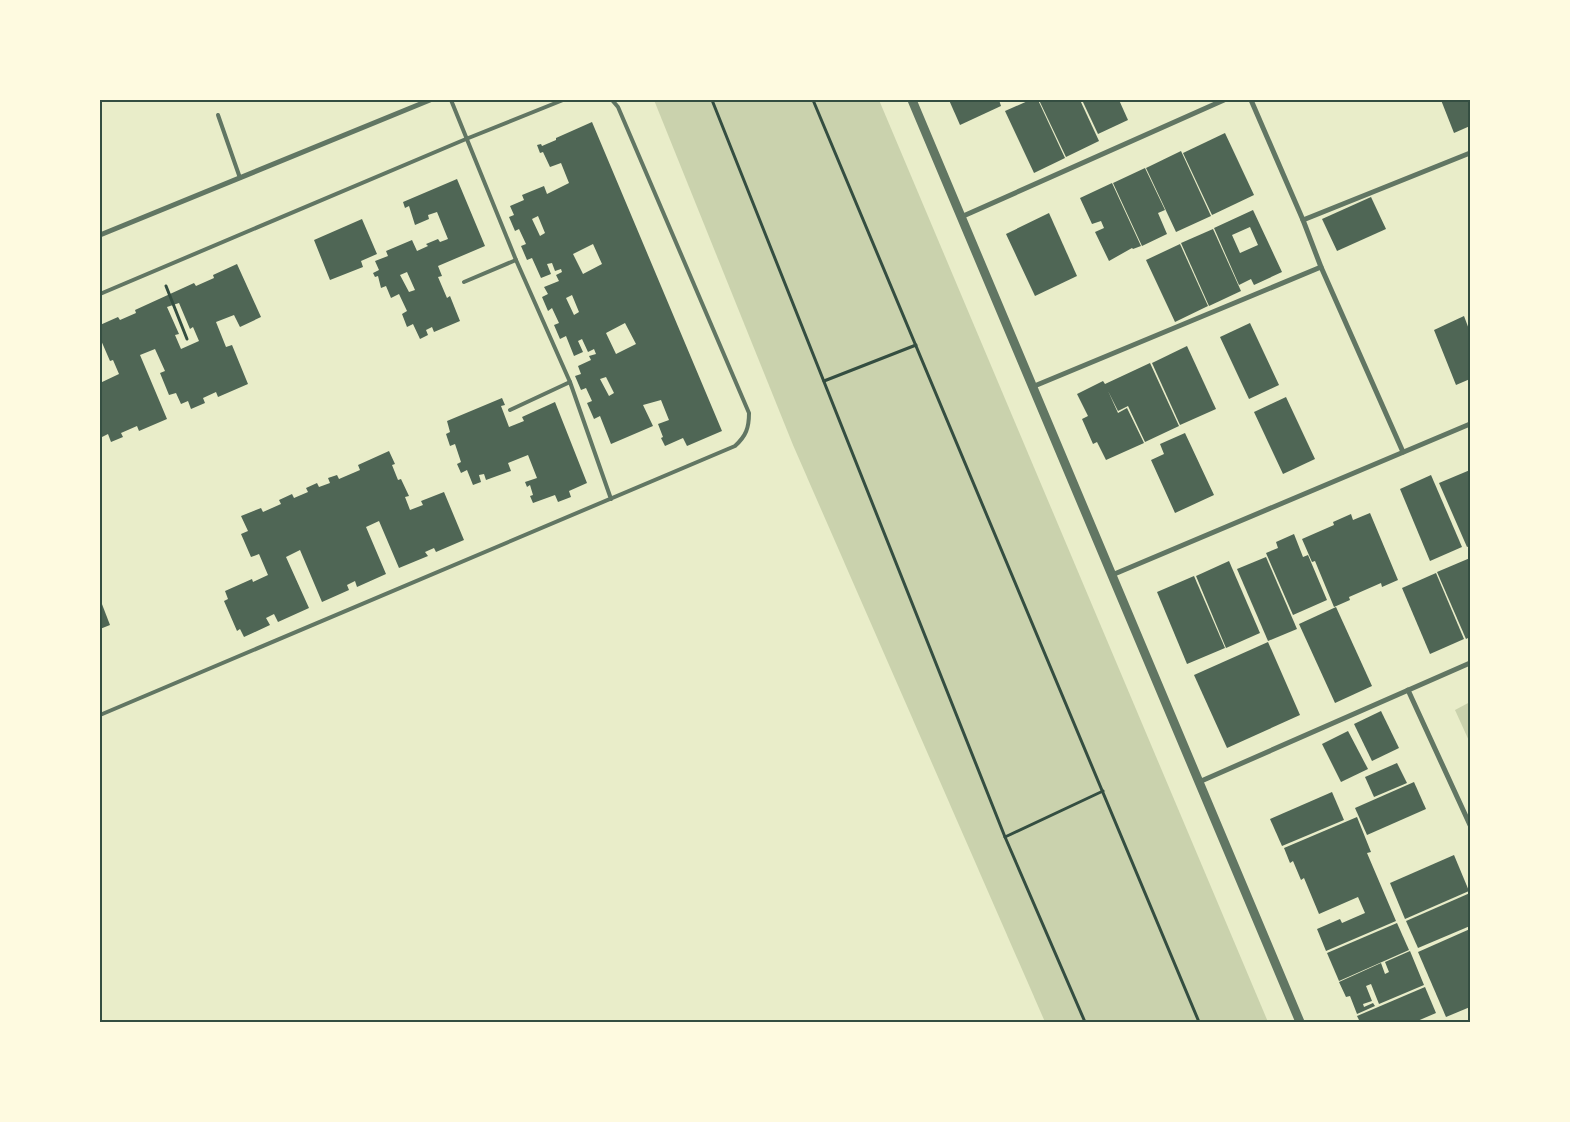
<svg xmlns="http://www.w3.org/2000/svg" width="1570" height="1122" viewBox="0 0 1570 1122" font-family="'Archivo Narrow',sans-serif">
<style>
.green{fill:#cad2ad}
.building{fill:#4f6655;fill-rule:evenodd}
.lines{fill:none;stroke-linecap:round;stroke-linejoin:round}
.path{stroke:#344e41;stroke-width:3}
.service{stroke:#617663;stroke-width:4}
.minor{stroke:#617663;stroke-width:5}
.tertiary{stroke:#617663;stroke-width:9}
.neatline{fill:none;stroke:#344e41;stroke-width:2}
</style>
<rect width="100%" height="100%" fill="#e9edc9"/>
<g class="green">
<path d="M654,100h225l389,922h-223l-252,-577z"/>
<path d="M1470,702v41l-15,-33z"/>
</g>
<g class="building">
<path d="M949,100h50l2,6 -41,19z"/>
<path d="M1030,100h8l27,58 -31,15 -29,-62z"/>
<path d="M1039,100h41l19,41 -33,16z"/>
<path d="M1082,100h37l9,20 -30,14z"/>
<path d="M1441,100h29v26l-16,7z"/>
<path d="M592,122l130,309 -35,15 -4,-8 -18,8 -4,-8 2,-1 -5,-13 11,-4 -8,-20 -18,5 10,21 -42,18 -11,-28 -6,3 -7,-16 5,-2 -6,-13 -5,2 -6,-14 6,-2 -3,-8 13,-6 -2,-4 7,-2 -2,-5 -6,3 -6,-13 -4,2 5,11 -9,4 -8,-20 -6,3 -6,-14 5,-2 -7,-15 -4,3 -6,-14 6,-3 -4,-7 15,-6 -3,-6 6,-3 -1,-3 -6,2 -3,-8 -5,1 4,10 -10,4 -9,-20 -5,2 -6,-14 5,-2 -7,-15 -4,2 -6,-14 5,-2 -4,-9 14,-6 -2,-5 22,-9 3,8 22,-11 -8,-20 -11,4 -7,-15 -3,1 -3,-8 4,-1 1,2 14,-6v-2zM538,216l7,17 -5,3 -8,-17zM593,244l9,20 -19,10 -10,-20zM572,295l7,17 -5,3 -8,-17zM625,323l11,21 -20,10 -10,-21zM606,377l8,16 -5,3 -9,-17z"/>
<path d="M1225,133l29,62 -42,20 -29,-62z"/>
<path d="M1181,151l30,65 -35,16 -30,-64z"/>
<path d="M1145,168l20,42 -7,3 9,21 -25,12 -29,-63z"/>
<path d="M457,179l28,67 -47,20 4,10 -4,1 9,21 3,-2 10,25 -26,11 -2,-5 -6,3 2,5 -8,4 -7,-15 -6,3 -5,-13 5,-3 -8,-17 -8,4 -5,-12 -5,2 -3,-12 -3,1 -2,-4 6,-3 -4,-9 13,-5 -2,-5 26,-11 5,11 11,-5 -2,-2 12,-5 2,3 8,-3 -11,-27 -9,3 1,4 -14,6 -6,-19 -4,2 -2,-6zM407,272l8,18 -6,2 -9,-17z"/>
<path d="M1112,183l29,63 -8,3 -1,-1 -23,13 -14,-29 9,-4 -3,-7 -9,3 -12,-26z"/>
<path d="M1371,197l15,32 -49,22 -15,-32z"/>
<path d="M1253,210l29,62 -28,13 -3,-6 -12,6 -25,-57zM1250,227l8,18 -18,8 -8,-18z"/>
<path d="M1049,213l28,63 -42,20 -29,-62z"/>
<path d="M362,219l15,35 -16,7 2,6 -33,13 -16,-40z"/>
<path d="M1213,229l28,62 -32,15 -28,-63z"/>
<path d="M1180,244l28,62 -33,16 -29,-62z"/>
<path d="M237,264l24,53 -21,10 -6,-12 -18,7 10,25 6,-2 16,39 -30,13 -2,-5 -13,6 2,5 -14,6 -3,-8 -7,3 -5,-11 -7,2 -9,-22 5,-2 -10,-22 -15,6 27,64 -28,12 -2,-5 -16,7 2,4 -12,5 -3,-8 -8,4v-55l19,-9 -6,-14 -3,1 -10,-23v-13l18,-8 2,3 16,-7 -1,-3 59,-27 2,3 18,-8 -1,-3zM179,303l11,26 3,-2 6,14 -18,8 -6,-14 4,-1 -12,-27z"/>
<path d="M1464,316l6,16v47l-14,6 -22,-55z"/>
<path d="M1250,323l29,62 -30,14 -29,-62z"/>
<path d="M1187,346l29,63 -36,16 -28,-62z"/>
<path d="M1150,363l29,63 -34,16 -17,-36 -10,5 -10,-20 10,22 9,-5 17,35 -38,17 -9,-18 -4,2 -11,-25 6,-3 -11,-22 26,-13 2,3z"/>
<path d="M1286,397l29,62 -32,15 -29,-62z"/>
<path d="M502,398l3,7 -4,1 8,21 15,-6 -2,-4 33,-15 32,81 -18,8 2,6 -13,5 -3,-7 -22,8 -3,-7 3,-1 -3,-10 -3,2 -2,-5 12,-4 -9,-23 -20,8 3,8 -25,9 -2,-6 -5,1 2,7 -8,3 -6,-15 -6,3 -4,-9 4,-2 -6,-18 -5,2 -4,-12 4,-2 -3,-11z"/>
<path d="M1185,433l29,62 -39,18 -24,-53 13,-6 -4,-10z"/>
<path d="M389,451l6,13 -3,1 6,15 3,-1 8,17 -4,1 5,13 13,-5 -2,-4 23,-9 20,48 -28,12 -2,-4 -9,4 3,4 -29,12 -20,-47 -13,6 20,47 -29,13 -2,-6 -8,4 2,5 -27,12 -22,-52 -14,7 23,51 -31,14 -4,-8 -8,4 4,7 -26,12 -4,-8 -3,2 -13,-30 4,-2 -3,-8 27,-12 1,3 15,-7 -9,-21 -8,3 -10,-23 7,-3 -7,-15 20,-8 2,4 18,-8 -2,-4 13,-6 2,4 14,-6 -2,-4 11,-5 2,4 11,-4 -2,-5 9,-3 2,4 21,-9 -2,-5z"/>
<path d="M1470,470v76l-3,1 -28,-64z"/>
<path d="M1431,475l31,72 -32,14 -30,-72z"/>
<path d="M1370,513l28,67 -16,7 -1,-4 -32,14 1,3 -16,7 -19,-46 -3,1 -10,-23 32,-14 -1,-3 18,-8 2,6z"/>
<path d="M1294,534l9,23 5,-2 19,45 -34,15 -27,-62 12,-5 -2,-6z"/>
<path d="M1266,557l31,72 -29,12 -31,-72z"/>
<path d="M1470,558v79l-4,2 -29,-67z"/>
<path d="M1229,561l31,72 -34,15 -30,-72z"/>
<path d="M1436,573l28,66 -34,15 -28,-66z"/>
<path d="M1194,576l31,72 -38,16 -30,-72z"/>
<path d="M100,599l10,26 -10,4z"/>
<path d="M1336,607l36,79 -37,17 -36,-79z"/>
<path d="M1268,642l32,73 -73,33 -33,-73z"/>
<path d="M1381,711l18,37 -27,13 -18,-37z"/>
<path d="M1348,731l20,38 -27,13 -19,-38z"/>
<path d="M1397,763l10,20 -33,14 -9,-20z"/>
<path d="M1414,782l12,27 -59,26 -12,-27z"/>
<path d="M1332,792l12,28 -62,26 -12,-27z"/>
<path d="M1357,817l14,35 -4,1 29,68 -70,30 -9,-22 23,-10 2,4 23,-10 -7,-16 -39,17 -15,-36 -3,2 -8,-19 -3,2 -6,-15z"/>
<path d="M1454,855l15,36 -64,28 -15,-36z"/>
<path d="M1470,893v33l-52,22 -12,-27z"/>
<path d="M1397,923l12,27 -70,31 -12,-28z"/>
<path d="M1470,929v78l-24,10 -28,-65z"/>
<path d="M1410,951l14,34 -45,19 -8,-20 -5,2 6,15 -9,3 1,3 9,-4 2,3 -18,8 -7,-18 -4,1 -7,-15 42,-19 4,11 4,-2 -4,-10z"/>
<path d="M1425,987l11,26 -21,9h-55l-3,-6z"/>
</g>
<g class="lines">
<g class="path">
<path d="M712,100l293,737 80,185"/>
<path d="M813,100l386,922"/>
<path d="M166,286l21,53"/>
<path d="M824,381l92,-36"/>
<path d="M1005,837l98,-46"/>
</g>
<g class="service">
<path d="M451,100l65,160 -52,22"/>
<path d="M218,115l22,63"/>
<path d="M516,260l54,122"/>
<path d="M100,294l366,-155 97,-39"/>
<path d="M510,410l60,-28 41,117"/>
<path d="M100,715l635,-269c11,-10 14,-18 14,-33l-131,-306 -6,-7"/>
</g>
<g class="minor">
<path d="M1251,100l52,120 18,47 82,185"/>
<path d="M961,217l263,-117"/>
<path d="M1303,220l167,-67"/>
<path d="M100,235l330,-135"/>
<path d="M1032,387l289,-120"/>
<path d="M1112,575l358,-151"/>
<path d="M1408,690l62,135"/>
<path d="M1199,782l271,-119"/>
</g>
<path class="tertiary" d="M912,100l388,922"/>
</g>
<rect width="1570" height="1122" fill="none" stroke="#fefae0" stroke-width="202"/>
<rect x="101" y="101" width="1368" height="920" class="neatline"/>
</svg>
